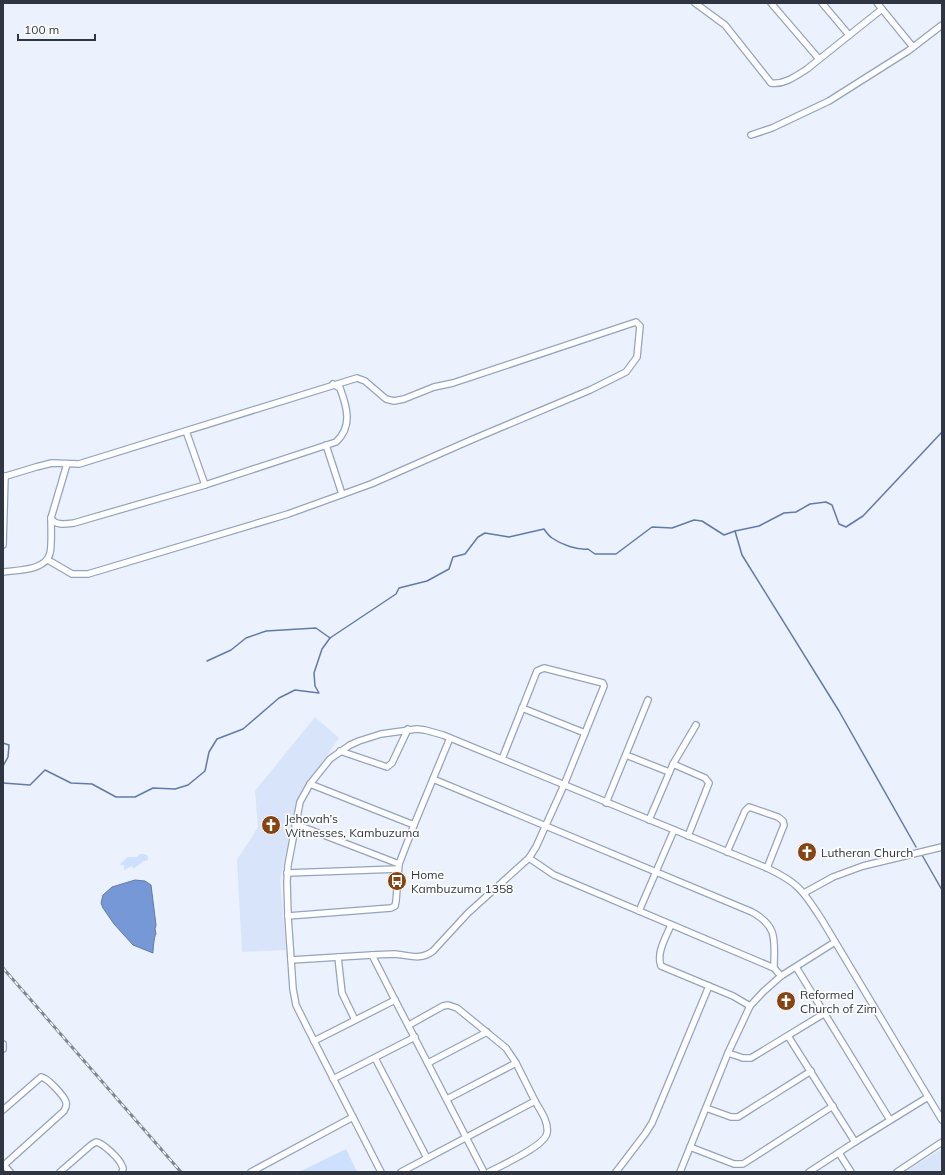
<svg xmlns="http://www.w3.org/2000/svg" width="945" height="1175" viewBox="0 0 945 1175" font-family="Mulish,sans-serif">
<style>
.built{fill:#d8e4f9}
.green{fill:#cee0ff}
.water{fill:#7698d6;stroke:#617ba9}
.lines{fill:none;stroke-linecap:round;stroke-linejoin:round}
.stream{stroke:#617ba9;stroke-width:1.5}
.minor-casing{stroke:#94a3be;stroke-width:8}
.minor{stroke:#fff;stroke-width:5.5}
.rail-casing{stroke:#808692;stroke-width:3}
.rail{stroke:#fefefe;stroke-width:1.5;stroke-dasharray:4.5;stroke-linecap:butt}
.labels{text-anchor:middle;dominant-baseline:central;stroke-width:3.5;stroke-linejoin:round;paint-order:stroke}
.poi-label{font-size:12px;fill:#303641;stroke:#fefefe;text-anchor:start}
</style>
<rect width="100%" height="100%" fill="#ebf1fd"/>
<g class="built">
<path d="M315,717l24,21 -41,59 -18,83 6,70 -44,2 -5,-92 21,-33 -3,-36z"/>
<path d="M942,1149v23h-37z"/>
</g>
<g class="green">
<path d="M140,854h4l4,2v4l-4,1 -11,8 -1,-3 -8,4v-5h-4l1,-2 7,-6h9z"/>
<path d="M346,1149l11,23h-58z"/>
</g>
<path class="water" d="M135,880l10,1 6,4 5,40 -1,4 1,5c-2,2 -3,16 -3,19l-20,-8 -19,-21 -11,-16 -2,-5 2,-8 9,-8z"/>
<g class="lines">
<g class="stream">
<path d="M735,531l7,24 97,156 77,136"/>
<path d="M207,661l24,-11 15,-12 20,-7 50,-3 14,10"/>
<path d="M3,743l6,2 -1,12 -5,9"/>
<path d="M3,783l27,2 15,-15 26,13 21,1 24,13h19l18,-9 22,1 13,-4 17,-14 4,-19 8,-13 26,-10 36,-31 16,-8 24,3 -4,-7 -1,-13 8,-24 8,-11 66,-44 3,-6 28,-7 22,-12 4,-12 12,-3 13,-17 7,-4 24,4 35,-8c2,3 5,7 8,9 10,7 25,12 36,11l7,5h21l36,-27 20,1 22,-8 8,1 22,14 11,-4 24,-5 25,-13 12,-1 14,-8 16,-2 6,3 7,19 7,3 17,-11 79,-84"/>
<path d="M922,855l20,35"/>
</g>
<defs>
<g id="minor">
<path d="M695,3l30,22 46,58c13,2 25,-7 36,-14l75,-60"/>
<path d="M771,3l48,56"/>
<path d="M822,3l27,32"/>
<path d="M877,3l36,44"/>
<path d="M751,135l21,-7 57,-27 79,-50 34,-26"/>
<path d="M186,431l19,54"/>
<path d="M326,445l16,49"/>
<path d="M67,464l-16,54c4,8 15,6 23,5l131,-38 131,-43c17,-16 11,-35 4,-54l-7,-4"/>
<path d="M3,477l33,-10 16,-4 27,1 278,-86 8,3 21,18 8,2 10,-2 30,-12 19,-4 183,-61 4,4 -3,31 -11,15 -36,18 -119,50 -100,44 -83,30 -200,60h-16l-24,-14"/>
<path d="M3,545l2,-69"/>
<path d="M3,572c14,-2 43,-1 47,-19 2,-7 1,-26 1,-35"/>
<path d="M522,708l63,25"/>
<path d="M340,751l47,16 5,-4 16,-34"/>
<path d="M626,755l43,17"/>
<path d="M502,759l35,-88 7,-3 59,15 1,3 -40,99 -28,62 -7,11 25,17 220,93 7,8"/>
<path d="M673,764l32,14 4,5 -21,53"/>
<path d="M433,779l17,-41"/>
<path d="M606,803l42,-103"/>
<path d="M649,820l24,-56 23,-39"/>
<path d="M295,824l104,40"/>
<path d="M414,825l19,-46 319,133c27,15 22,29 22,56"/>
<path d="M727,852l18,-41 4,-4 29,10 5,4 1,4 -17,43"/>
<path d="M287,873l111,-4"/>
<path d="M804,893l29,-16 30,-11 79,-19"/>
<path d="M639,911l35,-81"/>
<path d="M288,916l103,-8 4,-2 1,-5 3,-37 15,-39 -104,-41"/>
<path d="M671,925c-5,12 -15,28 -10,41l72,30 17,10"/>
<path d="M372,955c7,0 14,-1 22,-1 15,1 26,7 39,-3l35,-38 61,-55"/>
<path d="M338,957l4,36 13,27"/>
<path d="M291,960l81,-5 23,45"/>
<path d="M796,967l94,153"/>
<path d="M788,1036l67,106"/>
<path d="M314,1041l81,-41 89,172"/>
<path d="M3,1044v5"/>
<path d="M728,1053l15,5h8l74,-45"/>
<path d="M375,1058l52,100"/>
<path d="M428,1063l59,-31"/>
<path d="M333,1079l82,-42"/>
<path d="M447,1099l69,-36"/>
<path d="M706,1108l25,9h7l73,-46"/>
<path d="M3,1110l38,-33c7,1 23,19 25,25 1,4 0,6 -2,9l-61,55"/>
<path d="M690,1147l44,17h9l90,-58"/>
<path d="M839,1153l12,19"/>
<path d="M3,1164l7,8"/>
<path d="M60,1172l31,-27 5,-3c7,1 24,17 26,24 2,2 1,3 0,6"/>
<path d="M251,1172l102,-55"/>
<path d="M381,1172l-67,-131 -18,-36 -3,-16 -5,-73 -1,-34 1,-17 12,-63 10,-18 20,-25 20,-14 9,-4 22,-7 36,-5 8,1 18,5 324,133c32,15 36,23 55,52l120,200"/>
<path d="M401,1172l134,-71 -19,-38 -10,-15 -49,-40 -9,-3 -5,1 -34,19"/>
<path d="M489,1172c13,-7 56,-26 58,-39 2,-11 -7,-23 -12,-32"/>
<path d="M616,1172l29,-38 7,-11 57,-137"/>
<path d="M680,1172l48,-119 22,-47 13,-14 18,-16 54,-34"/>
<path d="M809,1172l46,-30 73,-45"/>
<path d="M897,1172l45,-30"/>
</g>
</defs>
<use href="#minor" class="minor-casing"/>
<use href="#minor" class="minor"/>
<defs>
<path id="rail" d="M3,968l178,204"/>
</defs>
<use href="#rail" class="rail-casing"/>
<use href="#rail" class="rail"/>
</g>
<defs>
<symbol id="church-disc" viewBox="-11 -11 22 22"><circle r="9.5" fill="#864413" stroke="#fefefe"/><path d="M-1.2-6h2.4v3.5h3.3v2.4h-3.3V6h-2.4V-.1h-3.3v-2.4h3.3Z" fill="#fff"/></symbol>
<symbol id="bus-disc" viewBox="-11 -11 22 22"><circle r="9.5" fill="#864413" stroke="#fefefe"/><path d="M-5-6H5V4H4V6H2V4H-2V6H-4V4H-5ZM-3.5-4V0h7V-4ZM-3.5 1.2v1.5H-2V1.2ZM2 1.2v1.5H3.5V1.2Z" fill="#fff"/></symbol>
</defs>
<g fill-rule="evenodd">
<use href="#church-disc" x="260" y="814" width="22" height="22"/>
<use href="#church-disc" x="796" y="841" width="22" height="22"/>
<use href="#bus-disc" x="386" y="870" width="22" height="22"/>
<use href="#church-disc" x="775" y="990" width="22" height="22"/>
</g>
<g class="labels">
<g class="poi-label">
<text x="285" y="818">Jehovah’s<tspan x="285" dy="14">Witnesses, Kambuzuma</tspan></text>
<text x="821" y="852">Lutheran Church</text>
<text x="411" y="874">Home<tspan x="411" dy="14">Kambuzuma 1358</tspan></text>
<text x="800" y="994">Reformed<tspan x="800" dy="14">Church of Zim</tspan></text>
</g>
</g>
<rect width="945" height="1175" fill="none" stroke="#303641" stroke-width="8"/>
<path d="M18 34v6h77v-6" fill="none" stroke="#303641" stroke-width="2"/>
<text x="24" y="34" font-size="12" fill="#303641" stroke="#fefefe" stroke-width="3" paint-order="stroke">100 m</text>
</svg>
